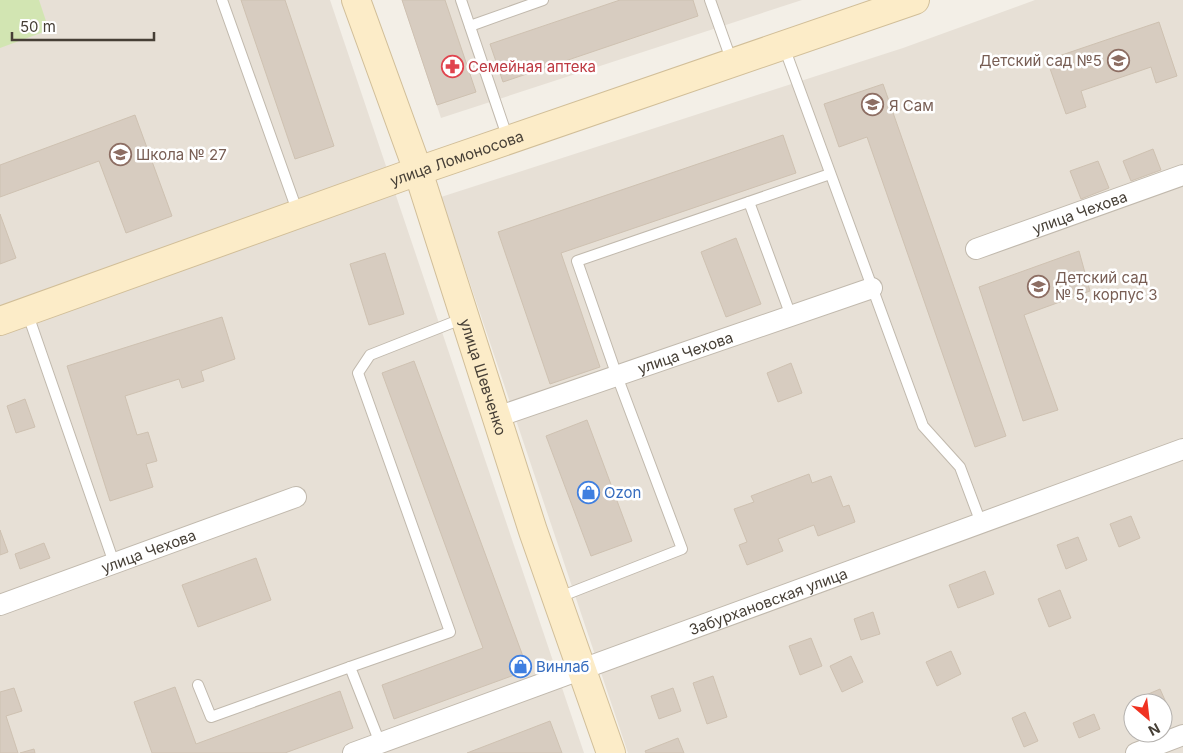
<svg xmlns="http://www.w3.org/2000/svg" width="1183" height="753" viewBox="0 0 1183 753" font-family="Inter,sans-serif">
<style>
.residential{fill:#e7e0d6;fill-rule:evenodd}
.green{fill:#d2e5b2}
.building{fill:#d7ccc0;stroke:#cec1b1}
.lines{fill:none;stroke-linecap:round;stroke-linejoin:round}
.lane-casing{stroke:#c1b9ad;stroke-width:12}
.street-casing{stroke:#c1b9ad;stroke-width:22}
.secondary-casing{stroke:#d1be98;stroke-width:30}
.lane{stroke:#fff;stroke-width:10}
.street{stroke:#fff;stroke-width:20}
.secondary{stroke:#fcecc8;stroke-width:28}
.labels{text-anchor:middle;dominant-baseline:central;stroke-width:5;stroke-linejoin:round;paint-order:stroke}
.education-label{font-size:15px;fill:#785e54;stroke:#fff;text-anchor:start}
.health-label{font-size:15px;fill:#be3a42;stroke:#fff;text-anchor:start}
.street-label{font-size:15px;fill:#463f36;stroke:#fff}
.shop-label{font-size:15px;fill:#366cbe;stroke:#fff;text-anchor:start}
</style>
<rect width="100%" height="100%" fill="#f3efe7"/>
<g class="residential">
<path d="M0,0h330l254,753h-584z"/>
<path d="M402,0h400l-361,118z"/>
<path d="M1035,0h148v753h-555l-187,-556 462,-149zM1133,703h30v30h-30z"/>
</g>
<path class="green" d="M0,0h39l10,30 -49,18z"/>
<g class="building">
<path d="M241,0h44l49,146 -39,13z"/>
<path d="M402,0h43l31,92 -39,13z"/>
<path d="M620,0h73l5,16 -195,66 -13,-38z"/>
<path d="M1159,22l18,54 -21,7 -5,-16 -70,24 5,16 -20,7 -19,-54z"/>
<path d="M883,84l123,352 -31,11 -108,-310 -28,10 -15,-43z"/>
<path d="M135,115l37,101 -46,17 -27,-72 -99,36v-32z"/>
<path d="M783,135l13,38 -235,80 39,114 -50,17 -52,-152z"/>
<path d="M1153,149l8,21 -30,11 -8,-20z"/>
<path d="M1098,161l11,27 -28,11 -11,-28z"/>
<path d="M0,214l16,44 -16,6z"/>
<path d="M736,238l25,66 -35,13 -25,-65z"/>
<path d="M1079,251l11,40 -66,24 34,95 -35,11 -44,-134z"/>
<path d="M385,253l19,61 -35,11 -19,-61z"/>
<path d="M222,317l13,42 -34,12 3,10 -22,7 -3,-9 -54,17 12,39 11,-3 9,29 -11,3 7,23 -43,14 -43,-135z"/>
<path d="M414,361l114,309 -134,49 -12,-34 101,-37 -101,-275z"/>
<path d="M791,363l11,30 -24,9 -11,-29z"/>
<path d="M25,399l10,28 -19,6 -9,-27z"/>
<path d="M587,420l45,121 -41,15 -45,-120z"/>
<path d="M809,474l3,9 19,-7 12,31 6,-2 6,17 -37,14 -4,-11 -36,14 5,12 -36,14 -8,-20 8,-3 -13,-33 20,-7 -3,-6z"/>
<path d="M1131,516l9,22 -21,9 -9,-23z"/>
<path d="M0,530l8,22 -8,3z"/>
<path d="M1078,537l9,23 -21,9 -9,-24z"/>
<path d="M44,543l6,15 -30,11 -5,-15z"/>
<path d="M256,558l15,42 -73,27 -16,-42z"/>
<path d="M985,571l9,23 -36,14 -9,-23z"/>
<path d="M1060,590l11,28 -22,9 -11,-28z"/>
<path d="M873,612l7,22 -19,6 -7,-21z"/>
<path d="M811,638l11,28 -22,9 -11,-29z"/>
<path d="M951,651l10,23 -24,12 -11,-24z"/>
<path d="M851,656l12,26 -21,10 -12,-26z"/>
<path d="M713,676l14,41 -20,7 -14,-41z"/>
<path d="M175,687l21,57 144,-53 13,37 -68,25h-133l-18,-51z"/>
<path d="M14,688l8,23 -16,5 12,37h-18v-61z"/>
<path d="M673,688l8,23 -22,8 -8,-23z"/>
<path d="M1160,689l8,18 -5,2v-6h-22l-2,-5z"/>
<path d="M1025,712l13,29 -14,6 -12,-29z"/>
<path d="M1094,714l6,15 -21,9 -6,-15z"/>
<path d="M550,721l12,32h-95z"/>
<path d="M678,738l6,15h-38l-1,-2z"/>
<path d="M34,749l1,4h-15z"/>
</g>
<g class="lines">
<defs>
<g id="lane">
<path d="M222,0l76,213"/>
<path d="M461,0l47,139"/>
<path d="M710,0l22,62"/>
<path d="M470,26l73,-26"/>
<path d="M784,47l139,379 37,41 21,56"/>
<path d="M749,202l42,114"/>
<path d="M27,312l87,251"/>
<path d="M557,598l125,-49 -65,-173 -40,-115 253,-87"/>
<path d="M198,685l13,32 139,-50"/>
<path d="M380,743l-30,-76 100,-35 -92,-259 12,-18 94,-37"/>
</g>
<g id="street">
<path id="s1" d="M976,249l207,-74"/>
<path id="s2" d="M497,417l375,-129"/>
<path id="s3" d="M0,605l296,-108"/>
<path id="s4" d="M353,753l830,-304"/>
<path d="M1136,753l47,-18"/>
</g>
<g id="secondary">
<path id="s5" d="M356,0l62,171 115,360 78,222"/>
<path id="s6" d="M0,321l418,-150 497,-171"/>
</g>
</defs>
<use href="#lane" class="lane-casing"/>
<use href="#street" class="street-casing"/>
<use href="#secondary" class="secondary-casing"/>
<use href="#lane" class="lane"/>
<use href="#street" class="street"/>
<use href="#secondary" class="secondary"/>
</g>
<defs>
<symbol id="school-ring" viewBox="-11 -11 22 22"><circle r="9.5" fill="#fff" stroke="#8d6e63" stroke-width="1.5"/><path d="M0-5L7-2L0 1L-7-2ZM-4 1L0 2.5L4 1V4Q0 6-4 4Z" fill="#8d6e63"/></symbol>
<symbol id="pharmacy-ring" viewBox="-11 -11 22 22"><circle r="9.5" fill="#fff" stroke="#e0444e" stroke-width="1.5"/><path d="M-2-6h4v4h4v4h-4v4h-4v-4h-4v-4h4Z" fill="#e0444e"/></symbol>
<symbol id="shop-ring" viewBox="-11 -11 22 22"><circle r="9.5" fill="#fff" stroke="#3f7fe0" stroke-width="1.5"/><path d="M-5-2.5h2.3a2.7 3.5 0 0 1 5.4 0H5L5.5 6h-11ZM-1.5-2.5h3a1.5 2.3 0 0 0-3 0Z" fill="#3f7fe0"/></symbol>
</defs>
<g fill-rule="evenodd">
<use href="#school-ring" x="1106" y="48" width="25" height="25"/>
<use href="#pharmacy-ring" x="440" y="54" width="25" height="25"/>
<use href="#school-ring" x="860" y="92" width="25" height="25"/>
<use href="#school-ring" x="108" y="142" width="25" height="25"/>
<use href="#school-ring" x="1026" y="274" width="25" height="25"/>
<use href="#shop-ring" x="576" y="480" width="25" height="25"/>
<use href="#shop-ring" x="508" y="654" width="25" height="25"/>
</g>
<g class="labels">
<g class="education-label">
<text x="1102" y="60" text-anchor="end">Детский сад №5</text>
<text x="889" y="105">Я Сам</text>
<text x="136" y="154">Школа № 27</text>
<text x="1055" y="277">Детский сад<tspan x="1055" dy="17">№ 5, корпус 3</tspan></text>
</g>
<g class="health-label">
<text x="468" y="66">Семейная аптека</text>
</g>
<g class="street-label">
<text stroke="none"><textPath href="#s6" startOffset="485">улица Ломоносова</textPath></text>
<text stroke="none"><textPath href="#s1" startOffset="110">улица Чехова</textPath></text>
<text stroke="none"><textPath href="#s2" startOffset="199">улица Чехова</textPath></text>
<text stroke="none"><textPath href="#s5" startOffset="398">улица Шевченко</textPath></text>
<text stroke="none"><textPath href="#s3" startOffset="158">улица Чехова</textPath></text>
<text stroke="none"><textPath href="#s4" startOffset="442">Забурхановская улица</textPath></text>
</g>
<g class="shop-label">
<text x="604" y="492">Ozon</text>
<text x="536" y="666">Винлаб</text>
</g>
</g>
<g transform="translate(1148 718) rotate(152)"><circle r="24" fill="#ffffff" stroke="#b5b2af"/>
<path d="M0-4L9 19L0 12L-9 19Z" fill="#f03221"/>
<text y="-8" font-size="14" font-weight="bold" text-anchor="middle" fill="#463f36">N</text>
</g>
<path d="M12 32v8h142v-8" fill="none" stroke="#463f36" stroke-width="2.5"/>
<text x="20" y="32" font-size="15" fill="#463f36" stroke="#ffffff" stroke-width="4" paint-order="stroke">50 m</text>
</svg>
